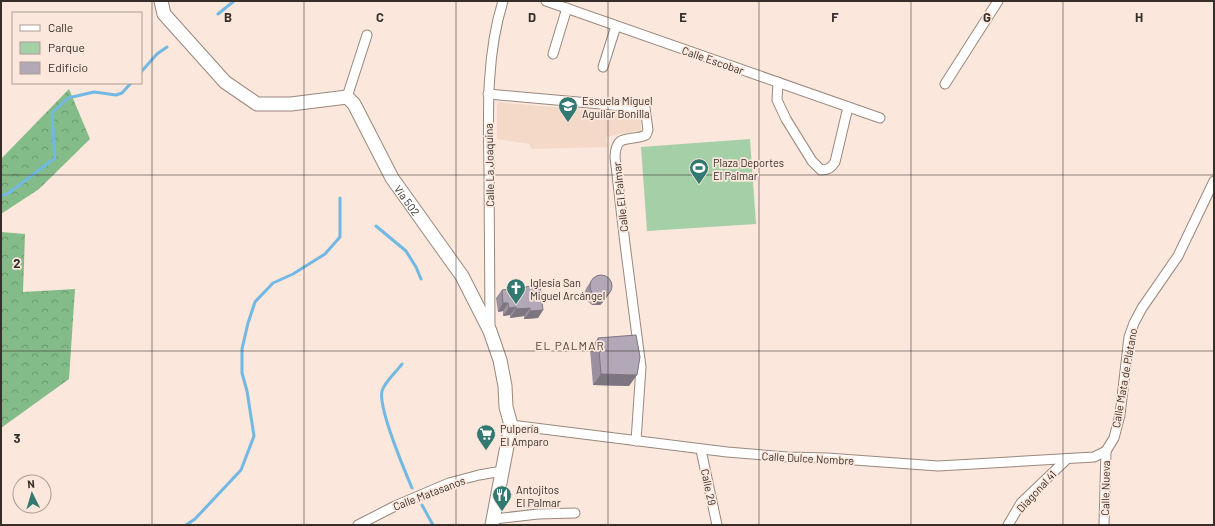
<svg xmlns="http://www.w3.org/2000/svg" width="1215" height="526" viewBox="0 0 1215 526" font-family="Barlow,sans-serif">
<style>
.built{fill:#f4d9c9}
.green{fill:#a4cfa7}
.forest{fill:url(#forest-crowns)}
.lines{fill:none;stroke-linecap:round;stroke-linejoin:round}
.stream{stroke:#71b8e3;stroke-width:3}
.street-casing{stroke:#99887d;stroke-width:11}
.secondary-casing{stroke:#99887d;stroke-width:15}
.street{stroke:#fff;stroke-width:9}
.secondary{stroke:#fff;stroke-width:13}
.wall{fill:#9a909e}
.shaded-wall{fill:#7d7681}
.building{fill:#b3a8b8;stroke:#7d7681}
.grid{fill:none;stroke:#352e29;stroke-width:1;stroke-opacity:0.55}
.labels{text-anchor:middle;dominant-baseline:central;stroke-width:3.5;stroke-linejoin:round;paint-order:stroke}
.street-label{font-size:11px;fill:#352e29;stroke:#fbe7db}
.poi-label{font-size:11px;fill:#352e29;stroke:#fbe7db;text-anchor:start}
.neighbourhood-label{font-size:12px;letter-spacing:1px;fill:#524339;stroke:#fbe7db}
.grid-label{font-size:13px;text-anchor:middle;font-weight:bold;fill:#352e29;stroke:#fbe7db;stroke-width:3.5;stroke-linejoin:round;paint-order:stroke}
</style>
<defs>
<pattern id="forest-crowns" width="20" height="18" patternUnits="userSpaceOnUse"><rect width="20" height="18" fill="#83bc88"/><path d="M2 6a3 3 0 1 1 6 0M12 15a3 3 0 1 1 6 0" fill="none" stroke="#6c996f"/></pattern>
</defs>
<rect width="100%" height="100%" fill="#fbe7db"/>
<path class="built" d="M497,102l143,13 1,15 -35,7 2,10 -76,2 -3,-5 -32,-5z"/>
<path class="green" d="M750,139l6,85 -109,7 -6,-84z"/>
<g class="forest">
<path d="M69,89l21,50 -51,50 -38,25v-55z"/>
<path d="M1,232l24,2 -2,58 52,-3 -6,90 -68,49z"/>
</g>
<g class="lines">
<g class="stream">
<path d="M218,14l16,-13"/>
<path d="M141,72l16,-18 10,-7"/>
<path d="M1,196l8,-3 46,-35 -3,-45 16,-15 26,-6 22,3 6,-2 9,-10"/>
<path d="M376,226l30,25 10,16 5,12"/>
<path d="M402,364c-5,7 -18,19 -20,27 -4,17 22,78 30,97"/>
<path d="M422,505l11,20"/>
<path d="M186,525l9,-6 46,-49 13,-34 -7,-45 -5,-18v-24l6,-26 7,-21 18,-19 20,-9 32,-20 15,-17v-39"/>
</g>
<defs>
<g id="street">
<path d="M546,1l334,117"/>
<path d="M553,54l14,-46"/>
<path d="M603,67l13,-41"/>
<path d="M778,82l-1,18 9,19 26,42 9,9c7,0 10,-2 14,-8l13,-55"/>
<path d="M945,84l53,-83"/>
<path d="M488,94l157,14 3,22 -2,5c-16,7 -30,-3 -31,22l10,87 16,123 -5,74"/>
<path d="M347,97l20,-62"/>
<path d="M490,328c0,-53 -1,-106 -1,-158 -1,-56 -3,-115 14,-169"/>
<path d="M511,425l216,27 60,5 40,1 111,8 156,-9 12,-6"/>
<path d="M701,450l16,75"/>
<path d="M494,519l44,-5 37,-1"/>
<path d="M358,525l37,-19 54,-23 30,-8 23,-4"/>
<path d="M1008,525l13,-22 46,-44"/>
<path d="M1104,525l2,-74 8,-13 6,-23 9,-78 5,-14 8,-15 36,-52 36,-75"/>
</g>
<g id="secondary">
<path id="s1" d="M161,1l3,13 61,68 32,22h34l56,-7 7,7 38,74 70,98 28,55 10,29 5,26 1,21 5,18 -19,100"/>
</g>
</defs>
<use href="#street" class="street-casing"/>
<use href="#secondary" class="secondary-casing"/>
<use href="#street" class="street"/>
<use href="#secondary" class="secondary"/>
</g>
<g class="wall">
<path d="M593,278l12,22 -5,5h-8l-6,-5 -2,-7 3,-6z"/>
<path d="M502,290l41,20 -5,8 -14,1v-3l-14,2v-3l-7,1v-5l-5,1 -2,-14z"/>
<path d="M598,338l31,48 -36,-1 -3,-36z"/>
</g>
<g class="shaded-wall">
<path d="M611,291l-6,9 -5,5h-8l6,-9z"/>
<path d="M503,303h5l-5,8 -5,1z"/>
<path d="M516,307l-6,8 -7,1 6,-8z"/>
<path d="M530,308l-6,8 -14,2 6,-9z"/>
<path d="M543,310l-5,8 -14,1 6,-8z"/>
<path d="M601,374l36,1 -8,11 -36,-1z"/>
</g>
<g class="building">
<circle cx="601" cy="286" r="11"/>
<path d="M540,285l3,25 -13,1v-3l-14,1v-2l-7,1 -1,-5h-5l-1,-13z"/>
<path d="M636,335l4,22 -3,18 -36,-1 -3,-36z"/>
</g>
<path class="grid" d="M152,1v524M304,1v524M456,1v524M608,1v524M759,1v524M911,1v524M1063,1v524M1,175h1213M1,351h1213"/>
<defs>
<symbol id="school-pin" viewBox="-11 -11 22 30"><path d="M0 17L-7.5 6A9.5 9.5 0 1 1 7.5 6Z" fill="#327971" stroke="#fbe7db"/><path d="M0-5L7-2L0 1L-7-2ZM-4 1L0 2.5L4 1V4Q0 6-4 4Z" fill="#fff"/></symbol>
<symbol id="stadium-pin" viewBox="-11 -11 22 30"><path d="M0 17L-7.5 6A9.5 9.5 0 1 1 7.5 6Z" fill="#327971" stroke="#fbe7db"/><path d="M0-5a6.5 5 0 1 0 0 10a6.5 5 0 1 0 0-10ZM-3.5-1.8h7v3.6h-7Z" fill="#fff"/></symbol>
<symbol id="church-pin" viewBox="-11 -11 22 30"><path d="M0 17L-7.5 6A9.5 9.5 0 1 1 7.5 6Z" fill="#327971" stroke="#fbe7db"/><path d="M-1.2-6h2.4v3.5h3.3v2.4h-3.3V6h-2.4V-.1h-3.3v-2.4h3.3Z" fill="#fff"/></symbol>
<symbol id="supermarket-pin" viewBox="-11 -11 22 30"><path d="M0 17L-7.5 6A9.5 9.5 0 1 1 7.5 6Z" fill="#327971" stroke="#fbe7db"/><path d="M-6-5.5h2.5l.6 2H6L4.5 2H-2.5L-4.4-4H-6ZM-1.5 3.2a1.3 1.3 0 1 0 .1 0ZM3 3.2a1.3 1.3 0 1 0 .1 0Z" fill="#fff"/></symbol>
<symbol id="restaurant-pin" viewBox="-11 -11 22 30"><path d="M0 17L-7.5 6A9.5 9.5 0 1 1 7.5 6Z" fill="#327971" stroke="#fbe7db"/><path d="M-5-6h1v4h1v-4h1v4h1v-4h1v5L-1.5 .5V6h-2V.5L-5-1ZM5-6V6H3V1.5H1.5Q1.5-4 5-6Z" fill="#fff"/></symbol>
</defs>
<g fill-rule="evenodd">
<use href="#school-pin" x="557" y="95" width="22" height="30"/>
<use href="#stadium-pin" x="688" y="157" width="22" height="30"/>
<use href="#church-pin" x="505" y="277" width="22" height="30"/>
<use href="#supermarket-pin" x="475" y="423" width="22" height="30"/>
<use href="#restaurant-pin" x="491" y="484" width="22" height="30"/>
</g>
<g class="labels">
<g class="street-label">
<text transform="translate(713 60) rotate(19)">Calle Escobar</text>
<text transform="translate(489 165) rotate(-91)">Calle La Joaquina</text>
<text transform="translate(620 197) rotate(-96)">Calle El Palmar</text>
<text stroke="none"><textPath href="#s1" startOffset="354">Vía 502</textPath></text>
<text transform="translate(1124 378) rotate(-80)">Calle Mata de Plátano</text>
<text transform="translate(808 458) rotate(3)">Calle Dulce Nombre</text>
<text transform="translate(709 487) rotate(78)">Calle 29</text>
<text transform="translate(1105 488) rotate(-89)">Calle Nueva</text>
<text transform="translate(1036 491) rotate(-47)">Diagonal 41</text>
<text transform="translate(429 493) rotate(-21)">Calle Matasanos</text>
</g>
<g class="poi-label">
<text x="582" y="100">Escuela Miguel<tspan x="582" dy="13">Aguilar Bonilla</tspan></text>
<text x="713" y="162">Plaza Deportes<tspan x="713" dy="13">El Palmar</tspan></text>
<text x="530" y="282">Iglesia San<tspan x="530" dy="13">Miguel Arcángel</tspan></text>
<text x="500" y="428">Pulpería<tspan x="500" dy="13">El Amparo</tspan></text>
<text x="516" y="489">Antojitos<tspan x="516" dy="13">El Palmar</tspan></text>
</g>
<g class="neighbourhood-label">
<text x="570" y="345">EL PALMAR</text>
</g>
</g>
<g class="grid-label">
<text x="228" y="22">B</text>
<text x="380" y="22">C</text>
<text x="532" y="22">D</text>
<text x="683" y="22">E</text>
<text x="835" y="22">F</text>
<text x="987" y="22">G</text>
<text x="1139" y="22">H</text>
<text x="17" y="268">2</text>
<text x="17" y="443">3</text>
</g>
<rect width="1215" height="526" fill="none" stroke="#352e29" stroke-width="4"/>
<rect x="12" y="12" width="130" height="72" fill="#fbe7db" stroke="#ac9d94"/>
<rect x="20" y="25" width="20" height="6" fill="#ffffff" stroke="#ac9d94"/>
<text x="48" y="32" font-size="12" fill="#352e29">Calle</text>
<rect x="20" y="42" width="20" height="12" fill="#a4cfa7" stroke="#ac9d94"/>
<text x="48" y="52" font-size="12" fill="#352e29">Parque</text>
<rect x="20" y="62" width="20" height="12" fill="#b3a8b8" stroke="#ac9d94"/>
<text x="48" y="72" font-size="12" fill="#352e29">Edificio</text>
<g transform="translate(32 494) rotate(355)"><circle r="19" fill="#fbe7db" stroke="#ac9d94"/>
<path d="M0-3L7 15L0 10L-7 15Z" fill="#327971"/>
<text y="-6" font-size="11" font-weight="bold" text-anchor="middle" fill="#352e29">N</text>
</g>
</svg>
